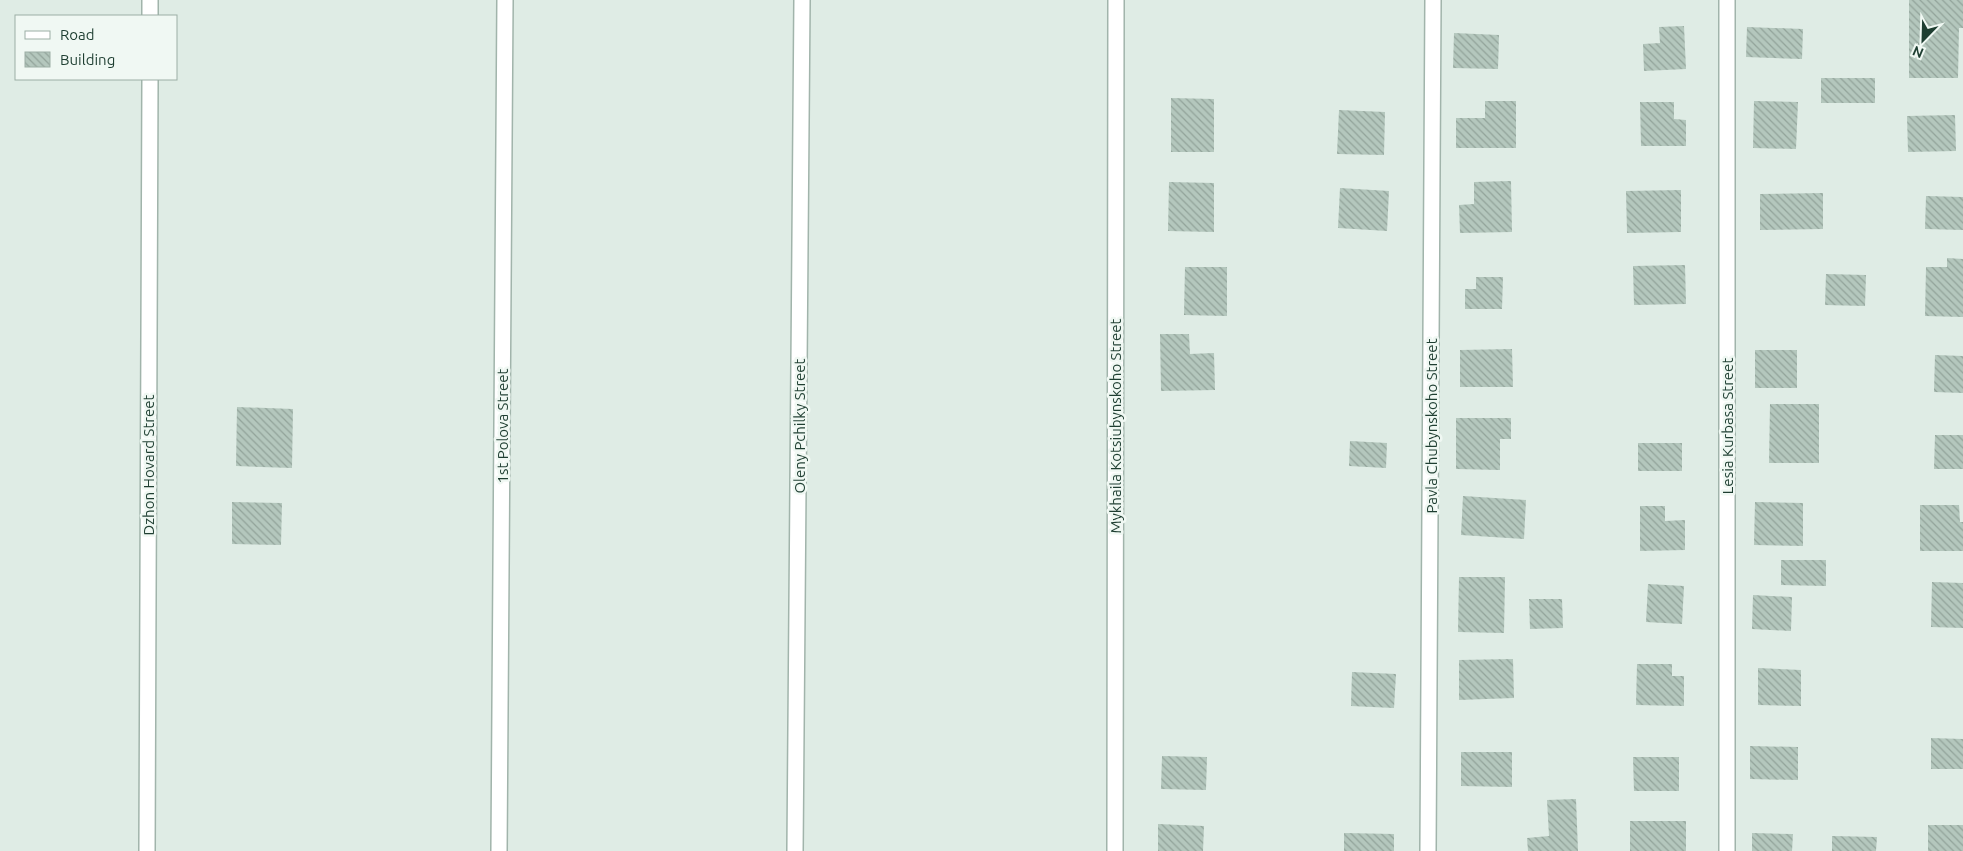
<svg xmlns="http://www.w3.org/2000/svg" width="1963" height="851" viewBox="0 0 1963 851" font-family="Ubuntu,sans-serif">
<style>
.building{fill:url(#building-back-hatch)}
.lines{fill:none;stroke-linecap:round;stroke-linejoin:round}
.minor-casing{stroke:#a1b4ab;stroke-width:18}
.tertiary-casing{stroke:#a1b4ab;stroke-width:18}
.minor{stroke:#fff;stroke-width:15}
.tertiary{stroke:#fff;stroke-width:15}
.labels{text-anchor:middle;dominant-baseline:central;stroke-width:5;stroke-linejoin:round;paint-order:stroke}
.street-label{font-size:15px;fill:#1e3e31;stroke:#f0f8f3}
</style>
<defs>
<pattern id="building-back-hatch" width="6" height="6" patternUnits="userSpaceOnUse" patternTransform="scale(1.25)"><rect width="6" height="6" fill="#b4c7bd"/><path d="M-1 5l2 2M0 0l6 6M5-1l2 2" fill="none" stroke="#92a39a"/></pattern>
</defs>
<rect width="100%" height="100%" fill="#dfece5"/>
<g class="building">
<path d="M1909,0h54v28h-4l-1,50h-49z"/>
<path d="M1684,26l2,43 -42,2 -1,-27 17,-1 -1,-16z"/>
<path d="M1747,27l56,2 -1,30 -56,-2z"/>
<path d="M1454,33l45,2 -1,34 -45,-1z"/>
<rect x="1821" y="78" width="54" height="25"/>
<path d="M1171,98l43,1v53h-43z"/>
<path d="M1485,101h31v47h-60v-30h29z"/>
<path d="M1754,101l44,1 -2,47 -43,-1z"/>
<path d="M1640,102h34v17l12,1v26h-45z"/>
<path d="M1339,110l46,2 -1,43 -47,-1z"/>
<path d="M1955,115l1,36 -48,1 -1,-36z"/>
<path d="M1511,181l1,51 -52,1 -1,-28 15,-1v-22z"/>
<path d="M1169,182l45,1v49l-46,-1z"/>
<path d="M1340,188l49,3 -2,40 -49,-3z"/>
<path d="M1681,190v42l-54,1 -1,-42z"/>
<path d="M1823,193v36l-63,1v-36z"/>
<path d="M1926,196l37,1v33l-38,-1z"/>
<path d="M1947,258l16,1v58l-38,-1 1,-49h21z"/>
<path d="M1685,265l1,39 -52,1 -1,-39z"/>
<path d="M1185,267h42v49l-43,-1z"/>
<path d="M1826,274l40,1 -1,31 -40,-1z"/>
<path d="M1476,277h27l-1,32h-37v-20h11z"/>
<path d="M1160,334h29l1,20 24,-1 1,37 -54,1z"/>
<path d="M1512,349l1,38h-53v-37z"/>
<rect x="1755" y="350" width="42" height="38"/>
<path d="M1935,355l28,1v37l-29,-1z"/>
<path d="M1770,404h49v59h-50z"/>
<path d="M237,407l56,2 -1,59 -56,-2z"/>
<path d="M1456,418h55v21h-11v31l-44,-1z"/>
<path d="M1935,435h28v34h-29z"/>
<path d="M1350,441l37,2 -1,25 -37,-2z"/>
<rect x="1638" y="443" width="44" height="28"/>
<path d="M1463,496l63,4 -2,39 -63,-4z"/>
<path d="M232,502l50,1 -1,42 -49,-1z"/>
<path d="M1755,502l48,1v43l-49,-1z"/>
<path d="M1920,505h39l1,17h3v29h-43z"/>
<path d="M1640,506h25v15l20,-1v30l-45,1z"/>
<path d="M1781,560h45v26l-45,-1z"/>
<path d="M1459,577h46l-1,56 -46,-1z"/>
<path d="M1932,582l31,1v45l-32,-1z"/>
<path d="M1648,584l36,2 -2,38 -36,-2z"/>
<path d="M1753,595l39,2 -1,34 -39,-2z"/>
<path d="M1529,599h33l1,29 -33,1z"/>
<path d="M1513,659l1,39 -55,2v-40z"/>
<path d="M1637,664h35v12h12v30l-48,-1z"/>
<path d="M1758,668l43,2v36l-43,-1z"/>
<path d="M1352,672l44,2 -2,34 -43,-2z"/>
<path d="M1931,738l32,1v30h-32z"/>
<path d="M1750,746l48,1v33l-48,-1z"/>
<path d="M1461,752h51v35l-51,-1z"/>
<path d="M1162,756l45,1 -1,33 -45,-1z"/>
<path d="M1633,757h46v34h-45z"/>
<path d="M1576,799l2,52h-50l-1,-13 22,-2 -2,-36z"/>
<rect x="1630" y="821" width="56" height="30"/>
<path d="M1158,824l46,2 -1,25h-45z"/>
<rect x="1928" y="825" width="35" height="26"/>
<path d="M1344,833l50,1v17h-50z"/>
<path d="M1752,833l41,1 -1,17h-40z"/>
<path d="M1832,836l45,1 -1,14h-44z"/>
</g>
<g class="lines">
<defs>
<g id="minor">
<path d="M499,851l6,-851"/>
<path d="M795,851l7,-851"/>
<path d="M1115,851l1,-851"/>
<path d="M1428,851l5,-851"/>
<path d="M1727,851v-851"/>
</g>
<g id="tertiary">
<path d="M150,16v-16"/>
<path d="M147,851l3,-772"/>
</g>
</defs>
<use href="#minor" class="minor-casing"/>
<use href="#tertiary" class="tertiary-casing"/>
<use href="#minor" class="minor"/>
<use href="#tertiary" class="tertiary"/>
</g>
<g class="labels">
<g class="street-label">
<text transform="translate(502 426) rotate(-90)">1st Polova Street</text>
<text transform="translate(799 426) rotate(-90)">Oleny Pchilky Street</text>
<text transform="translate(1115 426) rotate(-90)">Mykhaila Kotsiubynskoho Street</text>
<text transform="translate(1431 426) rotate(-90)">Pavla Chubynskoho Street</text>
<text transform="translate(1727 426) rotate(-90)">Lesia Kurbasa Street</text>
<text transform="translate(148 465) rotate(-90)">Dzhon Hovard Street</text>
</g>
</g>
<rect x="15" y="15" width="162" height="65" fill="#f0f8f3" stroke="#9caea5"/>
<rect x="25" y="31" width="25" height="8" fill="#ffffff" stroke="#9caea5"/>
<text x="60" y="40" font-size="15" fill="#1e3e31">Road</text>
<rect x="25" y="52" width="25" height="15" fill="url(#building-back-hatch)" stroke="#9caea5"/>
<text x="60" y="65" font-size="15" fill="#1e3e31">Building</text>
<g transform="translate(1923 40) rotate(203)" stroke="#f0f8f3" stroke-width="4" paint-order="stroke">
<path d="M0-4L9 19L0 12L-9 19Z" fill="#1e3e31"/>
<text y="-8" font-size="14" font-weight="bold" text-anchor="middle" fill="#1e3e31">N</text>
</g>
</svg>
